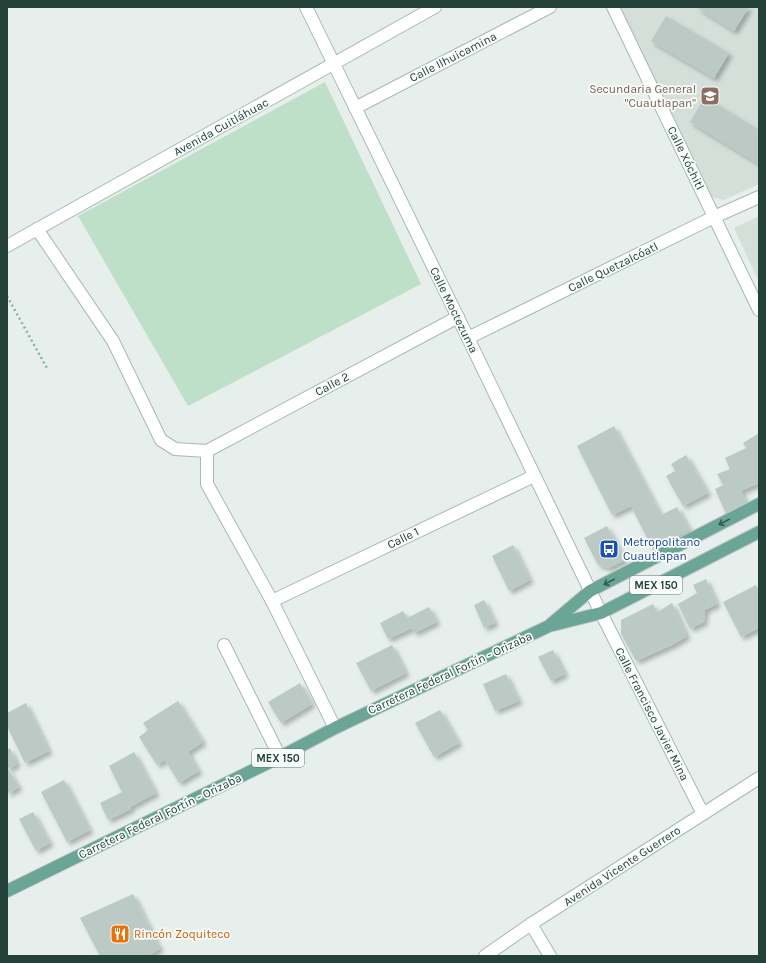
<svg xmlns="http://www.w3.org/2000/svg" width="766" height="963" viewBox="0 0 766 963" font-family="Karla,sans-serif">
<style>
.built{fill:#d4dfda}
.green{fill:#bfe0c8}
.building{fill:#bbcac4;filter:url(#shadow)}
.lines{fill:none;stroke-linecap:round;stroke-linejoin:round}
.minor-casing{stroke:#a8b8b2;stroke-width:14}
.primary-casing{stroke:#c2cac8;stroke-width:14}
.path{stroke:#86b3a5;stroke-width:2.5;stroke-dasharray:2 3;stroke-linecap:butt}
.minor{stroke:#fff;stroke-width:12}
.primary{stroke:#6aa596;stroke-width:12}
.oneway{stroke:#365b51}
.labels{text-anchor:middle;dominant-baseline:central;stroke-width:3.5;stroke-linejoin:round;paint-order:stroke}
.shield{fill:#f7fbf9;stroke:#637a73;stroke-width:1}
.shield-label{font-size:11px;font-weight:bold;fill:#24423a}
.street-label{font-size:12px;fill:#24423a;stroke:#f7fbf9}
.education-label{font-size:12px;fill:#785e54;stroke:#f7fbf9;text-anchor:end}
.transit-label{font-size:12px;fill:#164399;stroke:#f7fbf9;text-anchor:start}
.food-label{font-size:12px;fill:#c56008;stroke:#f7fbf9;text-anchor:start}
</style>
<defs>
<filter id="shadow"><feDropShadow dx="3.5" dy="3.5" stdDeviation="2" flood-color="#0004"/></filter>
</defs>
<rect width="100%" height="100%" fill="#e6efeb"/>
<g class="built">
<path d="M619,7h140v177l-35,16 -13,-3z"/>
<path d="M759,216v66l-25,-54z"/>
</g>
<path class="green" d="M325,82l96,202 -233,122 -110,-190z"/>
<g class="building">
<path d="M696,7h53l-15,24z"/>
<path d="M666,16l63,37 -15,25 -63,-37z"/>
<path d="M705,97l54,33v34l-69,-42z"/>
<path d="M614,426l47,89 16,-8 13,23 -37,20 -22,-44 -19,9 -35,-69z"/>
<path d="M759,433v50l-18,8 6,13 -21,10 -11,-25 8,-4 -6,-11 13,-5 -5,-11 21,-10 -3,-5z"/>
<path d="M686,455l22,38 -25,13 -17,-30 9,-5 -4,-7z"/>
<path d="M607,526l18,34 -16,8 -11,-3 -14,-27z"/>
<path d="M513,545l17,35 -21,11 -17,-35z"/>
<path d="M706,579l11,25 -12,6 -1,12 -14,7 -12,-25 19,-11 -4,-8z"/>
<path d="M756,585l3,5v38l-18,9 -18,-35z"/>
<path d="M484,600l11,23 -11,5 -10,-23z"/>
<path d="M672,603l15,33 -13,8 -38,17 -15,-27v-14l32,-16 4,8z"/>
<path d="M429,607l8,15 -23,11 -2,-5 -24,11 -8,-16 23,-12 4,7z"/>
<path d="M392,645l14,28 -35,18 -15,-28z"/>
<path d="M553,650l12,24 -14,7 -13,-24z"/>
<path d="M506,674l13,27 -24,10 -12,-27z"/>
<path d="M300,683l12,21 -31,19 -13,-21z"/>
<path d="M178,701l25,41 -15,10 11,19 -20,12 -14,-23 -8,5 -18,-28 9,-7 -5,-7z"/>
<path d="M26,703l23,48 -24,12 -18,-37v-13z"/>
<path d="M440,710l19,33 -25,14 -19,-34z"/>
<path d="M10,748l7,16 -9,5 11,18 -12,7v-44z"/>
<path d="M134,752l22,41 -26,14 1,2 -23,11 -8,-17 22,-11 -13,-26z"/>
<path d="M64,780l26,50 -23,12 -26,-50z"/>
<path d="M33,812l17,31 -14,8 -17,-32z"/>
<path d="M133,894l27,55 -13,7h-47l-20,-38z"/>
</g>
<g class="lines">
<defs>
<g id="minor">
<path d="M306,7l162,331 133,275 102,201"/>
<path d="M613,7l146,303"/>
<path d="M355,108l195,-101"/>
<path d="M37,229l76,112 48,99 14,9 32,2v33l65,117 63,127"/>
<path d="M7,246l428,-239"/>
<path d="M468,338l246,-121 45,-20"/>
<path d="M207,451l251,-134"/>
<path d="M272,601l262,-125"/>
<path d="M224,645l56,112"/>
<path d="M531,924l19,32"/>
<path d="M485,956l46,-32 228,-146"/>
</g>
<g id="primary">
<path d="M551,624l39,-33 169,-87"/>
<path d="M7,891l273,-134 55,-29 214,-102 52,-13 158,-81"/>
</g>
</defs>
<use href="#minor" class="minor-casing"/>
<use href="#primary" class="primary-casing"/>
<path class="path" d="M7,296l41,74"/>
<use href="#minor" class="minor"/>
<use href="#primary" class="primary"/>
</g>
<defs><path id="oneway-shaft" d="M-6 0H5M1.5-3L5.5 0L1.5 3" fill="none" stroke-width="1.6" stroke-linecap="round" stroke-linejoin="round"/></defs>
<g class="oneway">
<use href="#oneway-shaft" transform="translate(724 522) rotate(153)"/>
<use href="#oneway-shaft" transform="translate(609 582) rotate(153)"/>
</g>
<defs>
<symbol id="school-square" viewBox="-11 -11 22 22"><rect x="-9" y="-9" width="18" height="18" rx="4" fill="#8d6e63" stroke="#f7fbf9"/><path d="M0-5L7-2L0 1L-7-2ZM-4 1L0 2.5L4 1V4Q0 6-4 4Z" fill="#fff"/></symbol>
<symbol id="bus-square" viewBox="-11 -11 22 22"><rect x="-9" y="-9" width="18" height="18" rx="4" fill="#1a4fb4" stroke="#f7fbf9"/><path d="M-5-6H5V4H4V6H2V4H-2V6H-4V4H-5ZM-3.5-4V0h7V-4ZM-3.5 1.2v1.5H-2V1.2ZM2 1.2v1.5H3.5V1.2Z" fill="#fff"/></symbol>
<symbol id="restaurant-square" viewBox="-11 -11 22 22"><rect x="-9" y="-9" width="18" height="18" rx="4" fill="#e8710a" stroke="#f7fbf9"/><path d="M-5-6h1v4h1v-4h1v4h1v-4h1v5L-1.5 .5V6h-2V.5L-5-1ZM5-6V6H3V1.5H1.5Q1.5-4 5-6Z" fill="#fff"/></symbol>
</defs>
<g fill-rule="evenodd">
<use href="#school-square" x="699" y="85" width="22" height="22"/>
<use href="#bus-square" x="598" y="538" width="22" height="22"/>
<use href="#restaurant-square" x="109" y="923" width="22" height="22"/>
</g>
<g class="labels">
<g class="shield">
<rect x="630" y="576" width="52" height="18" rx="3"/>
<rect x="252" y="749" width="52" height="18" rx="3"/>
</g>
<g class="shield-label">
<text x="656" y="585">MEX 150</text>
<text x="278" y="758">MEX 150</text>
</g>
<g class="street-label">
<text transform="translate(453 57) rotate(-27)">Calle Ilhuicamina</text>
<text transform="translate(221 127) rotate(-29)">Avenida Cuitláhuac</text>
<text transform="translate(686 158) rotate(64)">Calle Xóchitl</text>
<text transform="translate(613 267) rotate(-26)">Calle Quetzalcóatl</text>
<text transform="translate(454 310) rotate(64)">Calle Moctezuma</text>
<text transform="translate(332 384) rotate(-28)">Calle 2</text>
<text transform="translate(403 538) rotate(-26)">Calle 1</text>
<text transform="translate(450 673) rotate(-25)">Carretera Federal Fortín - Orizaba</text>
<text transform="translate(652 714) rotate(63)">Calle Francisco Javier Mina</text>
<text transform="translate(160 816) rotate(-26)">Carretera Federal Fortín - Orizaba</text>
<text transform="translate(622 866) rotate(-33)">Avenida Vicente Guerrero</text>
</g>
<g class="education-label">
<text x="696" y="89">Secundaria General<tspan x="696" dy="14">"Cuautlapan"</tspan></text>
</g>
<g class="transit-label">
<text x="623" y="542">Metropolitano<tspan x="623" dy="14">Cuautlapan</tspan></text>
</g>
<g class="food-label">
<text x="134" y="934">Rincón Zoquiteco</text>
</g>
</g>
<rect width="766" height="963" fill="none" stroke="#24423a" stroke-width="16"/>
</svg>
